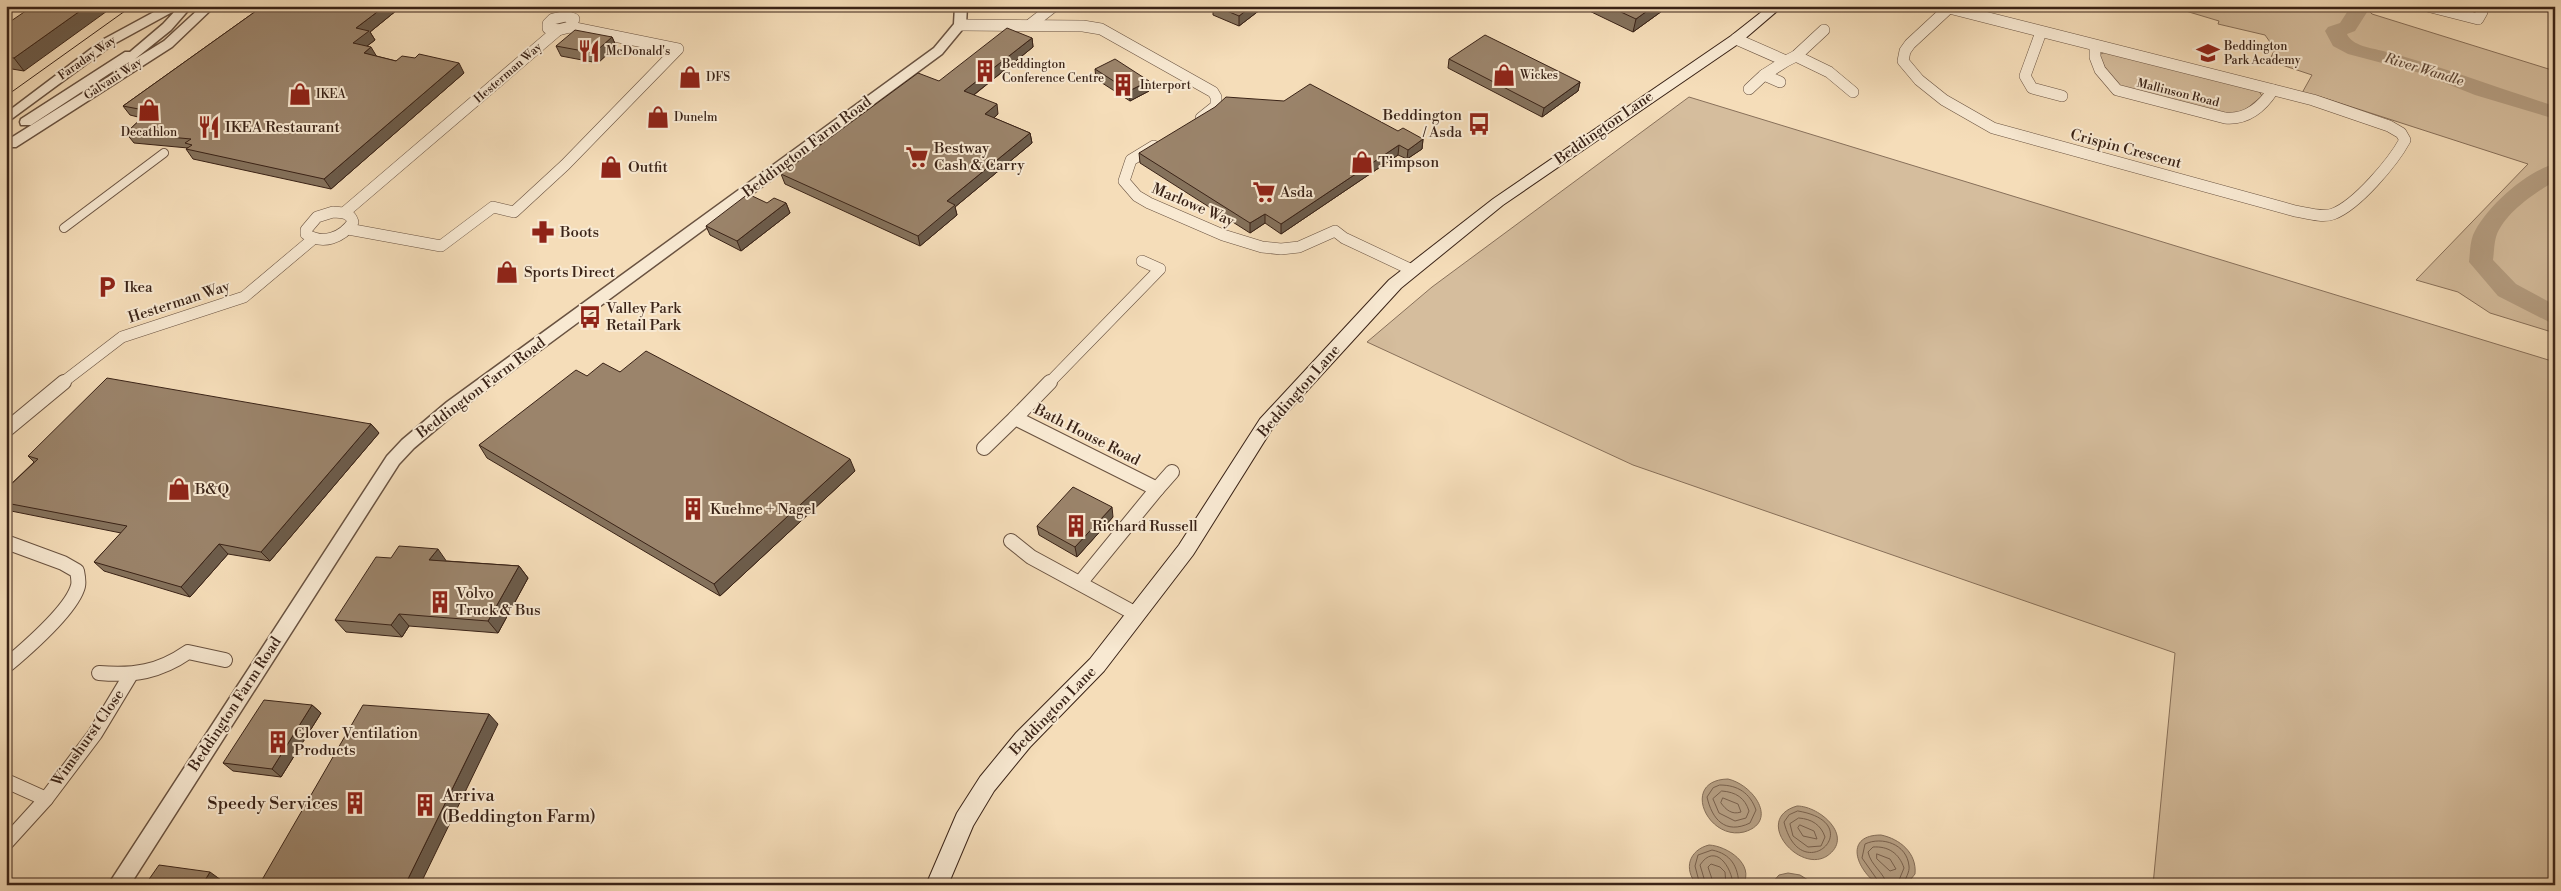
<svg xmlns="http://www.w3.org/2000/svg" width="2561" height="891" viewBox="0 0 2561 891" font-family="'Libre Bodoni',serif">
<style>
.green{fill:#d5bd9d;stroke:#88705a}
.water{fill:#b59e82;stroke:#846d57}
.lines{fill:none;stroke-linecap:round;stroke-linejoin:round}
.shore{stroke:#78604c;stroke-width:1}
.river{fill:#b59e82;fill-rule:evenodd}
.pedestrian-casing{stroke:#695240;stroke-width:10}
.minor-far1-casing{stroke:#695240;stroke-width:12}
.minor-casing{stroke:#695240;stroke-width:16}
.tertiary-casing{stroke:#695240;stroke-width:3}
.secondary-casing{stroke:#3a2317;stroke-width:2}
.pedestrian{stroke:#f8e9d2;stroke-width:8}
.minor-far1{stroke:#f8e9d2;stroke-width:11}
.minor{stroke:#f8e9d2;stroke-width:14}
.tertiary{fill:#f8e9d2;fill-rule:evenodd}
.secondary{fill:#f8e9d2;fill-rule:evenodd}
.tram{stroke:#3a2317;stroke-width:1}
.wall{fill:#85725c;stroke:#3a2317}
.shaded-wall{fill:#6c5c4b;stroke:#3a2317}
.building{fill:#9b846b;stroke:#3a2317}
.labels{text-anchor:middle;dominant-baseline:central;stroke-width:4;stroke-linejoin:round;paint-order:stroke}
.far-poi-label{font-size:12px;fill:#3a2317;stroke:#f8e9d2;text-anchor:start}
.far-street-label{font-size:12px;fill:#3a2317;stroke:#f8e9d2}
.far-water-label{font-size:14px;font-style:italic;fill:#5f4837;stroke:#f8e9d2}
.poi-label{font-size:15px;fill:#3a2317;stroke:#f8e9d2;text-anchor:start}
.street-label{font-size:15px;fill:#3a2317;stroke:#f8e9d2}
.near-poi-label{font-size:18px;fill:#3a2317;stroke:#f8e9d2;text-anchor:start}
</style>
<rect width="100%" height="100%" fill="#f5ddb9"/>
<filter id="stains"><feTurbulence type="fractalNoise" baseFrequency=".004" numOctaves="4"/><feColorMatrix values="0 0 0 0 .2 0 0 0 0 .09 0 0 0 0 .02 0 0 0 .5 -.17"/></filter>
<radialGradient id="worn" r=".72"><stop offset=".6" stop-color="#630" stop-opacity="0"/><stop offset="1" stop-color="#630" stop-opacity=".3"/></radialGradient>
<g class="green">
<path d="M2169,6h195l8,8 183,57v262l-65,-20 -32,-21 -42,-12 112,-116 -207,-67 -19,-4 10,-18 -30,-10 1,-4 -12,-4 4,-8 -10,-14 -47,-11 1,-3z"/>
<path d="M2105,52l154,39 3,5 -24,20 -107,-24 -19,-10 -13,-27z"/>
<path d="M1689,97l866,265v523h-402l22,-232 -542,-188 -266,-123 65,-55z"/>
</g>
<g class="water">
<path d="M1728,779c26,6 51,43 16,53 -37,9 -64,-52 -16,-53z"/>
<path d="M1797,806c23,0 58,31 30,50 -28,18 -75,-37 -30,-50z"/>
<path d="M1881,835c19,4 36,18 34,39l-9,11 -30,-2c-21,-16 -31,-48 5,-48z"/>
<path d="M1709,845c18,1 46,19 34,40h-46c-14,-16 -8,-35 12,-40z"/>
<path d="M1788,873l12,2 16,10h-46l9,-10z"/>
</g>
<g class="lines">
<g class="shore">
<path d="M1720,785c18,0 30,8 36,25l-6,13c-25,12 -38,-4 -43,-26l6,-9z"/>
<path d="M1722,791c14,1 23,7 27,20l-3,7 -11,3 -16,-8 -6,-14z"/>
<path d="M1723,798l15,6 3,8c-9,3 -15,-2 -20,-9z"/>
<path d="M1798,811c73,12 3,80 -14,11l5,-7z"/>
<path d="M1799,818c13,1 22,7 26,19l-4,9 -13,1 -15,-11 -3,-12z"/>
<path d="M1800,825l14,6 3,8 -14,-3 -5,-8z"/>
<path d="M1877,854l13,5 6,10 -6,2 -13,-12z"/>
<path d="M1700,885l-5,-19 3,-11 14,-5c19,4 26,16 27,35"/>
<path d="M1706,885l-6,-20c15,-23 32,2 33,20"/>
<path d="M1714,885l-6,-18 3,-3 9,3 5,5 1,13"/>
<path d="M1881,885l-19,-27 3,-14c17,-8 42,0 44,22 1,6 -4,13 -6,19"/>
<path d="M1887,885c-3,-13 -16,-19 -19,-33l5,-5c15,-1 26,6 31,21l-7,17"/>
</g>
<g class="river">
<path d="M2351,6h20l-16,25 -8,3c5,12 25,14 36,17 59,15 114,37 172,55v13l-80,-24 -55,-22 -72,-19 -15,-8 -8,-15 3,-4 12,-4z"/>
<path d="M2555,164v17c-20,12 -51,32 -59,56 -2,7 -2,16 -3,23l23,24 39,21v20l-57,-29 -29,-34c1,-9 1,-19 4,-27 12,-27 53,-64 82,-71z"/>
</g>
<defs>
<path id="pedestrian" d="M64,228l100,-75"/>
<g id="minor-far1">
<path d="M2427,6l51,13 4,-7"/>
<path d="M1949,8l364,92 76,26 12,7 4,7c-12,22 -48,65 -72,74 -11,4 -26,-1 -38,-3l-302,-83 -49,-28 -25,-20 -16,-19 2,-10 5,-7 41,-38"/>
<path d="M566,16l8,3 -4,8 -12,3 -10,-2v-4l5,-5z"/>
<path d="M1031,24l23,-18"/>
<path d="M960,25l123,1 18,3 112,63 3,5v9l-15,12"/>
<path d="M2041,32l-16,44 7,12 30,8"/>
<path d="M1736,39l50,22 -22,14 16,7"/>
<path d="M2095,46v11l5,13 17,20 108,28c21,2 37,-11 48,-28"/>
<path d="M1796,56l33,16 24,20"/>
<path d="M1788,60l8,-4 28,-26"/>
<path d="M1749,89l15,-14"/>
<path d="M1154,146l-23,14 -7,21 13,15 12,7 74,32 39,12 19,2 18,-2 36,-16 9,7 68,32"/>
<path d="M333,212c10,1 17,0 20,10 -11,16 -30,23 -47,12v-4l11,-13z"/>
<path d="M345,212l213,-182"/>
<path d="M348,229l93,17 52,-39 21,5 51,-47 113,-116 -108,-22"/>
<path d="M62,383l60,-46 122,-40 69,-58"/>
<path d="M1049,383l111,-114 -18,-8"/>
</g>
<g id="minor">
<path d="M1050,382l-35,36 142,71 -77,94"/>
<path d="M6,430l58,-48"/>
<path d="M984,448l31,-30"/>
<path d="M1157,489l15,-17"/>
<path d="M1011,541l20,16 105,57"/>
<path d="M6,542l57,21 14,8c1,5 2,11 1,15 -6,24 -53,64 -72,80"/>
<path d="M99,673c35,3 60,-1 89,-21l37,8"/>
<path d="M6,781l40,18 -40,44"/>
<path d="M46,799l49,-65 35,-58"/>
</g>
<g id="tertiary">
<path d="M165,6h27l-21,24 -36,29 29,-18 38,-35h13l-43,41 -156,100h-10v-6l115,-72 -3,-1 -87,57h-10l-1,-3 1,-3 104,-67h5l33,-28 13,-14 -64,35 -106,78v-10l98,-74z"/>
<path d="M955,6h12l-1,19 -24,29 -483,356 -45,38 -15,16 -269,421h-22l279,-429 15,-16 45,-38 487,-354 20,-24z"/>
</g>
<path id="secondary" d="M1769,6h14l-42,36 -238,163 -102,83 -129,141 -79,126 -89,116 -74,76 -36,44 -21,35 -25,59h-22l31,-72 23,-36 36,-44 74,-74 89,-114 81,-126 129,-139 104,-81 238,-163z"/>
</defs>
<use href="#pedestrian" class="pedestrian-casing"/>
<use href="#minor-far1" class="minor-far1-casing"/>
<use href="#minor" class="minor-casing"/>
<use href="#tertiary" class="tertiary-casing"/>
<use href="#secondary" class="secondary-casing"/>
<use href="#pedestrian" class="pedestrian"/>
<use href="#minor-far1" class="minor-far1"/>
<use href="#minor" class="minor"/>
<use href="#tertiary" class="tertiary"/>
<use href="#secondary" class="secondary"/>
<path class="tram" d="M6,96l126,-90"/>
</g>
<g class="wall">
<path d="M263,6h139l-32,26 5,8 -8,6 9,10 20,5 68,12 -133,116 -138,-30 -7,-10 2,-1 -54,-5 -8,-10 16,-15 -12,-3 -7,-9z"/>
<path d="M1213,6h52l-26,20 -26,-11z"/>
<path d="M1579,6h90l-36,26z"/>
<path d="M6,20l5,1 13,50 -18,-3z"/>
<path d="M612,37l4,9 -18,17 -37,-7 -5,-10z"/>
<path d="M1032,38l1,9 -59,48 24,19 -4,4 36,15 2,10 -77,64 2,8 -37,31 -135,-62 -4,-10z"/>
<path d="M1449,59l131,23 -2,9 -36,26 -94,-49z"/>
<path d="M1095,69l54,22 -19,10 -34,-22z"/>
<path d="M1423,139l-1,10 -15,10 -9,-4 -117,79 -16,-11 -15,10 -110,-70 -1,-10z"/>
<path d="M786,203l4,10 -49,38 -31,-16 -4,-9z"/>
<path d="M620,372l235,99 -135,125 -233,-138 -8,-13 108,-69z"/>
<path d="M371,424l8,9 -109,128 -42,-7 -38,43 -86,-26 -10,-9 27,-29 -115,-23v-21l28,-27 -6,-6z"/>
<path d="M1113,517l-36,40 -38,-22 -2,-9z"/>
<path d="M447,561l72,5 9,12 -30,55 -89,-7 -7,11 -56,-5 -11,-12z"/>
<path d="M312,705l9,8 -40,64 -48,-6 -10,-8z"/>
</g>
<g class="shaded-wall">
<path d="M87,6h27l-90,65 -10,-13z"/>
<path d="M385,6h17l-32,26 5,8 -17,13 -5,-10 3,-15z"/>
<path d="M1252,6h13l-26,20v-10z"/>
<path d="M1654,6h15l-36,26 3,-13z"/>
<path d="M612,37l4,9 -18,17 -4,-10z"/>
<path d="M1032,38l1,9 -67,54 -2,-10z"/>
<path d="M371,47l6,10 -13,-4z"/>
<path d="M459,63l5,10 -133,116 -7,-10z"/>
<path d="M1149,81v10l-19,10 -1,-10z"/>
<path d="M1580,82l-2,9 -36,26 2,-9z"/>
<path d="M997,104l1,10 -11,10 -2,-10z"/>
<path d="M1030,133l2,10 -77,64 2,8 -37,31 -2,-10 29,-35z"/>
<path d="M1423,139l-1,10 -15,10 1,-9z"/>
<path d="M1399,145l-1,10 -117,79v-10z"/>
<path d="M786,203l4,10 -49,38 -4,-10z"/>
<path d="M1265,214v9l-15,10v-10z"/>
<path d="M371,424l8,9 -109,128 -9,-9z"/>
<path d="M850,459l5,12 -135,125 -6,-12z"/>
<path d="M1112,507l1,10 -36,40 -2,-10z"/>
<path d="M219,544l9,10 -38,43 -9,-10z"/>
<path d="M438,549l9,13 -18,-2z"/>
<path d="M519,566l9,12 -30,55 -10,-12z"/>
<path d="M399,614l10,12 -7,11 -11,-12z"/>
<path d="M312,705l9,8 -40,64 -9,-8z"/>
<path d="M489,714l9,10 -78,161h-15z"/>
<path d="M210,872l11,8 -3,5h-16z"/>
</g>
<g class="building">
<path d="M33,6h54l-73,52 -8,-1v-37l5,1z"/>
<path d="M263,6h122l-29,22 13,3 -16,12 18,4 -7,6 32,8 6,-5 13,2 4,-4 40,9 -135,116 -138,-30 6,-4 -7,-2 6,-4 -65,-6 23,-22 -26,-5z"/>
<path d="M1215,6h37l-13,10z"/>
<path d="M1608,6h46l-18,13z"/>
<path d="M1007,28l25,10 -68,53 33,13 -12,10 45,19 -83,68 8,4 -37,31 -137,-62 137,-101 21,8z"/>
<path d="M575,30l37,7 -18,16 -38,-7z"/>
<path d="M1485,35l95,47 -36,26 -95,-49z"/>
<path d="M1115,59l34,22 -20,10 -34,-22z"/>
<path d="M1310,84l88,47 5,-3 20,11 -15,11 -9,-5 -118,79 -16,-10 -15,9 -111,-70 76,-46 11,-10 58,4z"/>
<path d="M748,194l19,9 7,-5 12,5 -49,38 -31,-15z"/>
<path d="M646,351l204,108 -136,125 -235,-139 97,-75 11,6 16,-13 17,9z"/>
<path d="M107,378l264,46 -110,128 -42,-8 -38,43 -87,-25 33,-36 -121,-23v-14l32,-30 -10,-3z"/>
<path d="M1073,487l39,20 -37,40 -38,-21z"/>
<path d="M399,546l39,3 -9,11 90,6 -31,55 -89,-7 -8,11 -56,-5 41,-63 15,1z"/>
<path d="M264,700l48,5 -40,64 -49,-6z"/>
<path d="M363,705l126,9 -84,171h-146z"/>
<path d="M159,865l51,7 -8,13h-57z"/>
</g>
<defs>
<symbol id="restaurant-bare" viewBox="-9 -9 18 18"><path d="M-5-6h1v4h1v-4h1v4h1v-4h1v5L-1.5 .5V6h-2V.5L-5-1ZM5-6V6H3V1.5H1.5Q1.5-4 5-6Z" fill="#8f2418" stroke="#f8e9d2" stroke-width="2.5" paint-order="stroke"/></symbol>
<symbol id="school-bare" viewBox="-9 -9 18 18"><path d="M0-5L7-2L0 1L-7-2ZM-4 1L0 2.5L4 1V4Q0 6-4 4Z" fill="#8f2418" stroke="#f8e9d2" stroke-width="2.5" paint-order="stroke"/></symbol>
<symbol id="building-bare" viewBox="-9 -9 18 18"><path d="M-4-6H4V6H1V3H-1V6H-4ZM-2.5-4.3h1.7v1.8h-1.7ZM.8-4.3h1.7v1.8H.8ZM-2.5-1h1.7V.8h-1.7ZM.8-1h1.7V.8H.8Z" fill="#8f2418" stroke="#f8e9d2" stroke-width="2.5" paint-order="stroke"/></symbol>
<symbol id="shop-bare" viewBox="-9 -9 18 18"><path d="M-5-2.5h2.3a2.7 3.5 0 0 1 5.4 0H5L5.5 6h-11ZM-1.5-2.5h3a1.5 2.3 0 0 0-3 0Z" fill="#8f2418" stroke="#f8e9d2" stroke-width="2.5" paint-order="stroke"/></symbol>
<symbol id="bus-bare" viewBox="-9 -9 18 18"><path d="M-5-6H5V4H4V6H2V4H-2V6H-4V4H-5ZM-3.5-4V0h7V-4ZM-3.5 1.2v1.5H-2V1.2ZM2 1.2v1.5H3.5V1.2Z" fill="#8f2418" stroke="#f8e9d2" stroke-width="2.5" paint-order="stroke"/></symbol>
<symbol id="supermarket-bare" viewBox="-9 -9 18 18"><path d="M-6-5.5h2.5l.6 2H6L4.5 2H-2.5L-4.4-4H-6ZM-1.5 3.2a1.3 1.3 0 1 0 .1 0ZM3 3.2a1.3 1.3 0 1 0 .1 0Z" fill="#8f2418" stroke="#f8e9d2" stroke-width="2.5" paint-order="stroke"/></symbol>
<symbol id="pharmacy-bare" viewBox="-9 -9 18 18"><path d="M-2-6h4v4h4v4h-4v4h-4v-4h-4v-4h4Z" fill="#8f2418" stroke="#f8e9d2" stroke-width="2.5" paint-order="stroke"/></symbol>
<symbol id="parking-bare" viewBox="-9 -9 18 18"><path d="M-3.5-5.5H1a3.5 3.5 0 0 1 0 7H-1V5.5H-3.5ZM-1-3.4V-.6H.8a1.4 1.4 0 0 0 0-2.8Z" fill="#8f2418" stroke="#f8e9d2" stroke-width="2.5" paint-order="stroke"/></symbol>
</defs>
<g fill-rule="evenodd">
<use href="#restaurant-bare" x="573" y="35" width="32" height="32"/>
<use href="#school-bare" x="2192" y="37" width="32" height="32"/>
<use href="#building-bare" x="969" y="55" width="32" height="32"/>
<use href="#shop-bare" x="1488" y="59" width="32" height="32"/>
<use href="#shop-bare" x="674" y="61" width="32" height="32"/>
<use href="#building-bare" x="1107" y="69" width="32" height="32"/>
<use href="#shop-bare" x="284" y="78" width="32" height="32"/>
<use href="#shop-bare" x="133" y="94" width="32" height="32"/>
<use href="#shop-bare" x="642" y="101" width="32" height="32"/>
<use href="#bus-bare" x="1463" y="108" width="32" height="32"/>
<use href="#restaurant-bare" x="193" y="111" width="32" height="32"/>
<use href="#supermarket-bare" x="901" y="141" width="32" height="32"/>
<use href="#shop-bare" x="1346" y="146" width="32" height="32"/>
<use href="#shop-bare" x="595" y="151" width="32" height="32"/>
<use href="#supermarket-bare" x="1248" y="176" width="32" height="32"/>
<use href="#pharmacy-bare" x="527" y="216" width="32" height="32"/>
<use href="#shop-bare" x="491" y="256" width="32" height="32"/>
<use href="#parking-bare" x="91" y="271" width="32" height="32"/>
<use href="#bus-bare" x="574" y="301" width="32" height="32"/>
<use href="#shop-bare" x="163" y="473" width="32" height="32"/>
<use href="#building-bare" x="677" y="493" width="32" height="32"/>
<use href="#building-bare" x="1060" y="510" width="32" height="32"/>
<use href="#building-bare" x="424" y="586" width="32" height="32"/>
<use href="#building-bare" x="262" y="726" width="32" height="32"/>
<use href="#building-bare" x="339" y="787" width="32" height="32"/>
<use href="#building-bare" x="409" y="789" width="32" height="32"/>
</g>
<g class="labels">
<g class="far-poi-label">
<text x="2224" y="46">Beddington<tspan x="2224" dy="14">Park Academy</tspan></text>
<text x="606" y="51">McDonald's</text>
<text x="1002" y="64">Beddington<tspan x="1002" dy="14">Conference Centre</tspan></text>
<text x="1520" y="75">Wickes</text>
<text x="706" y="77">DFS</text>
<text x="1140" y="85">Interport</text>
<text x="316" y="94">IKEA</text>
<text x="674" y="117">Dunelm</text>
<text x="149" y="132" text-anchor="middle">Decathlon</text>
</g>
<g class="far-street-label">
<text transform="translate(87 58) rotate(-35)">Faraday Way</text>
<text transform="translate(508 73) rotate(-41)">Hesterman Way</text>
<text transform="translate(113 79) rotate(-33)">Galvani Way</text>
<text transform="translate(2178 93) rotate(14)">Mallinson Road</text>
</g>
<g class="far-water-label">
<text transform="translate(2424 70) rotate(17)">River Wandle</text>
</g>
<g class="poi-label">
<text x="1462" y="115" text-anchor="end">Beddington<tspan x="1462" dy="17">/ Asda</tspan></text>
<text x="225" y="127">IKEA Restaurant</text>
<text x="934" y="148">Bestway<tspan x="934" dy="17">Cash &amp; Carry</tspan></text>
<text x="1378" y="162">Timpson</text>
<text x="628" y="167">Outfit</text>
<text x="1280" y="192">Asda</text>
<text x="560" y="232">Boots</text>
<text x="524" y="272">Sports Direct</text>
<text x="124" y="287">Ikea</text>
<text x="606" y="308">Valley Park<tspan x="606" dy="17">Retail Park</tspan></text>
<text x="195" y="489">B&amp;Q</text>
<text x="710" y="509">Kuehne + Nagel</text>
<text x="1092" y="526">Richard Russell</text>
<text x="456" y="593">Volvo<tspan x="456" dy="17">Truck &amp; Bus</tspan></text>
<text x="294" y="733">Glover Ventilation<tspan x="294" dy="17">Products</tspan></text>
</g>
<g class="street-label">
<text transform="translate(1604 128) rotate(-35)">Beddington Lane</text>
<text transform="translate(807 147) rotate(-37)">Beddington Farm Road</text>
<text transform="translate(2126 149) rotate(15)">Crispin Crescent</text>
<text transform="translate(1193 205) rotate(23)">Marlowe Way</text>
<text transform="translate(179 302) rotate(-18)">Hesterman Way</text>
<text transform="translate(481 388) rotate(-37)">Beddington Farm Road</text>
<text transform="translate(1299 391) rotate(-49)">Beddington Lane</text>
<text transform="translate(1087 435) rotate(27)">Bath House Road</text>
<text transform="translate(235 704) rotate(-57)">Beddington Farm Road</text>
<text transform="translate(1053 711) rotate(-46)">Beddington Lane</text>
<text transform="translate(88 738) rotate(-55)">Wimshurst Close</text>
</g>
<g class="near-poi-label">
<text x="442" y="795">Arriva<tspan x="442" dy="21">(Beddington Farm)</tspan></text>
<text x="338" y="803" text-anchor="end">Speedy Services</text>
</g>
</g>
<rect width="2561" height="891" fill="none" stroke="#f5ddb9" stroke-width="25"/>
<rect x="8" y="8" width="2546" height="876" fill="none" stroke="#3a2317" stroke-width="2.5"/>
<rect x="12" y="12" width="2536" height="866" fill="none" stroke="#3a2317"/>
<rect width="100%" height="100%" filter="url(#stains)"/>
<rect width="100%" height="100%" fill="url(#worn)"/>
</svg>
